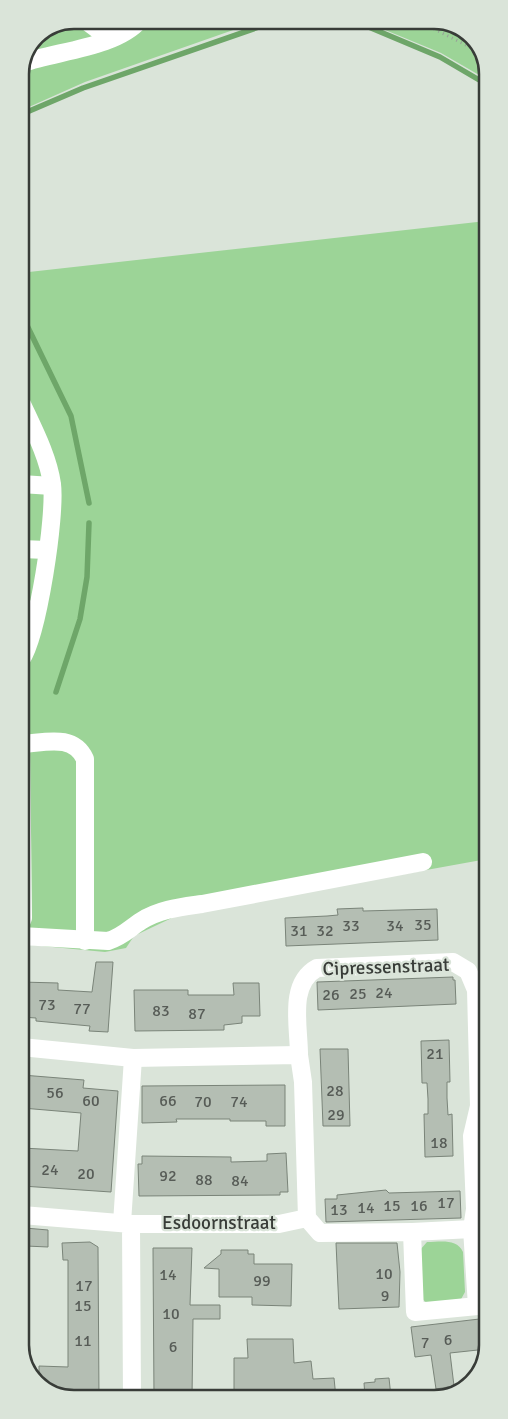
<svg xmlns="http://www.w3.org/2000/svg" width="508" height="1419" viewBox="0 0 508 1419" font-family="Signika,sans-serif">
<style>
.green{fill:#9cd497}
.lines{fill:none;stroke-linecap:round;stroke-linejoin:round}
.stream{stroke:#6ea669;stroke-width:5.5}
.building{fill:#b4beb3;stroke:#7a8479}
.path{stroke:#98a098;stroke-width:3;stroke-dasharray:1 4;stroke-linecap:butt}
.minor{stroke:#fff;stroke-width:18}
.labels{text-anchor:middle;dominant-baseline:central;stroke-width:4.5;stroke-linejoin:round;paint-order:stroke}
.number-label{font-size:16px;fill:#575c57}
.street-label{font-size:19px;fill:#383c38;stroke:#dae4d9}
.rim{fill:none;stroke:#383c38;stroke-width:2.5}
</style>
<rect width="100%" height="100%" fill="#dae4d9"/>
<g class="green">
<path d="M74,20h188l-177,62 -65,29v-40l16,-35z"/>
<path d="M361,20h77l31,13 17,27v19l-45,-26z"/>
<path d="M486,221l1,638 -309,56 -44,21 -8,12 -21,4 -84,-8 -1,-671z"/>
<path d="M427,1242c13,0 30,-4 36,10l2,40 -5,9 -33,2 -5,-4 -2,-49z"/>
</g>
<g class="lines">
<g class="stream">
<path d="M352,20l88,37 46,27"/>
<path d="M20,115l63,-27 196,-68"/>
<path d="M20,311l51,105 18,87"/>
<path d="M56,692l24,-73 7,-42 2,-54"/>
</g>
</g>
<g class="building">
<path d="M363,908v3l74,-2 1,31 -152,6 -1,-28 42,-2 11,-1 -1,-6z"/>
<path d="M96,962h17l-5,70 -19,-1 1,-5 -54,-5v-3l-15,-1v-35l37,1v7l34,2z"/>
<path d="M453,977v3h2l1,24 -138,6 -1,-28z"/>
<path d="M233,983h26l1,33h-18v7l-18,2v5l-89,1 -1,-41h54v5h46z"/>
<path d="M449,1040l1,42h-3v16l1,17 4,-1 1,42 -28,1 -1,-43h4v-15l-1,-16h-5l-1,-42z"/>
<path d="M320,1049h28l2,77h-27z"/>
<path d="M22,1075l62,5 -1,8 35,3 -7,101 -89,-6v-38l56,3 3,-38 -59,-5z"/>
<path d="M285,1085v41h-19v-5h-36v-2h-54l1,3 -35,1v-37z"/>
<path d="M286,1153l2,39h-8v3l-141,1 -1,-32h4v-8l89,1v5l36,-1v-7z"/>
<path d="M386,1190l3,3 71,-2 1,27 -135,4 -1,-23h12v-4z"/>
<path d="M25,1228l23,2v17l-22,-1z"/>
<path d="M90,1242l8,5 1,152h-29l-29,-11 -2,-4v-18l29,1v-107h-5l-1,-17z"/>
<path d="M336,1243h61l3,29 -1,35 -60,2z"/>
<path d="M153,1248h39l-2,57h30v14h-27l-1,79h-38z"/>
<path d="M221,1250h27v4h6v10h38l-1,42 -39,-1v-8h-33v-28l-15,-1 17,-14z"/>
<path d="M488,1318l-1,31 -37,4 4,33 -18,3 -5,-34 -16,2 -4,-30z"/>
<path d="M247,1339h46l1,24 17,-2 2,18 21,-1 2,20h-102v-40h14z"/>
<path d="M389,1378l2,19h-26l-1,-14 11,-1v-3z"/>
</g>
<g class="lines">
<path class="path" d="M416,20l66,33"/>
<g class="minor">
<path d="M85,20l24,18"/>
<path d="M23,63c33,-12 93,-15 117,-43"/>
<path d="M21,402c12,26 27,54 31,82 4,31 -14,151 -31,176"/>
<path d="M21,484l31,2"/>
<path d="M21,549l26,1"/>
<path d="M21,609l16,1"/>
<path d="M21,743l2,175 -2,5"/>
<path d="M21,744c23,-1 52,-11 64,15v182"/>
<path d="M21,936l87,5c14,-4 22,-13 33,-20 19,-12 40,-14 61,-17l221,-42"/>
<path d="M21,1047l112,11 166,-3 4,27 4,136 13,15 92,-1 3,80 73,-7"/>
<path d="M299,1055c0,-29 -11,-71 18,-87l136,-6 15,9 8,19 3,116 -7,30 3,73 -3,20 5,77"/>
<path d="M22,1215l109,9 1,175"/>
<path d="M122,1223l11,-165"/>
<path d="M131,1224h148l28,-6"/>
<path d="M412,1232l60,-3"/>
</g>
</g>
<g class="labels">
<g class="number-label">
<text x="423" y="925">35</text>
<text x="351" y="926">33</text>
<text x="395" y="926">34</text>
<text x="299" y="931">31</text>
<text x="325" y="931">32</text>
<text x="384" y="993">24</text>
<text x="358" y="994">25</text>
<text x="331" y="995">26</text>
<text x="47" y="1005">73</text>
<text x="82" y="1009">77</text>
<text x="161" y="1011">83</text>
<text x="197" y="1014">87</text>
<text x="435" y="1054">21</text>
<text x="335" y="1091">28</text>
<text x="55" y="1093">56</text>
<text x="91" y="1101">60</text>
<text x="168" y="1101">66</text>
<text x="203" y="1102">70</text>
<text x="239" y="1102">74</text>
<text x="336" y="1115">29</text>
<text x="439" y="1143">18</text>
<text x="50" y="1170">24</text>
<text x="86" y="1174">20</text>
<text x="168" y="1176">92</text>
<text x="204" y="1180">88</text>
<text x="240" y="1181">84</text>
<text x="446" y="1203">17</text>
<text x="392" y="1206">15</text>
<text x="419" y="1206">16</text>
<text x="366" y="1208">14</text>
<text x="339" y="1210">13</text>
<text x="384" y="1274">10</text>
<text x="168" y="1275">14</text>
<text x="262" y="1281">99</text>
<text x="84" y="1286">17</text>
<text x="385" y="1296">9</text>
<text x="83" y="1306">15</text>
<text x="171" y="1314">10</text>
<text x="448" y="1340">6</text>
<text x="83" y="1341">11</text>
<text x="425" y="1343">7</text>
<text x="173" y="1347">6</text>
</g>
<g class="street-label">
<text transform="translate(386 967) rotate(-2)">Cipressenstraat</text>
<text x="219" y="1223">Esdoornstraat</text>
</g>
</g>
<path d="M0 0H508V1419H0ZM74 29H434A45 45 0 0 1 479 74V1345A45 45 0 0 1 434 1390H74A45 45 0 0 1 29 1345V74A45 45 0 0 1 74 29Z" fill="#dae4d9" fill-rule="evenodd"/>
<path class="rim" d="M74 29H434A45 45 0 0 1 479 74V1345A45 45 0 0 1 434 1390H74A45 45 0 0 1 29 1345V74A45 45 0 0 1 74 29Z"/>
</svg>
